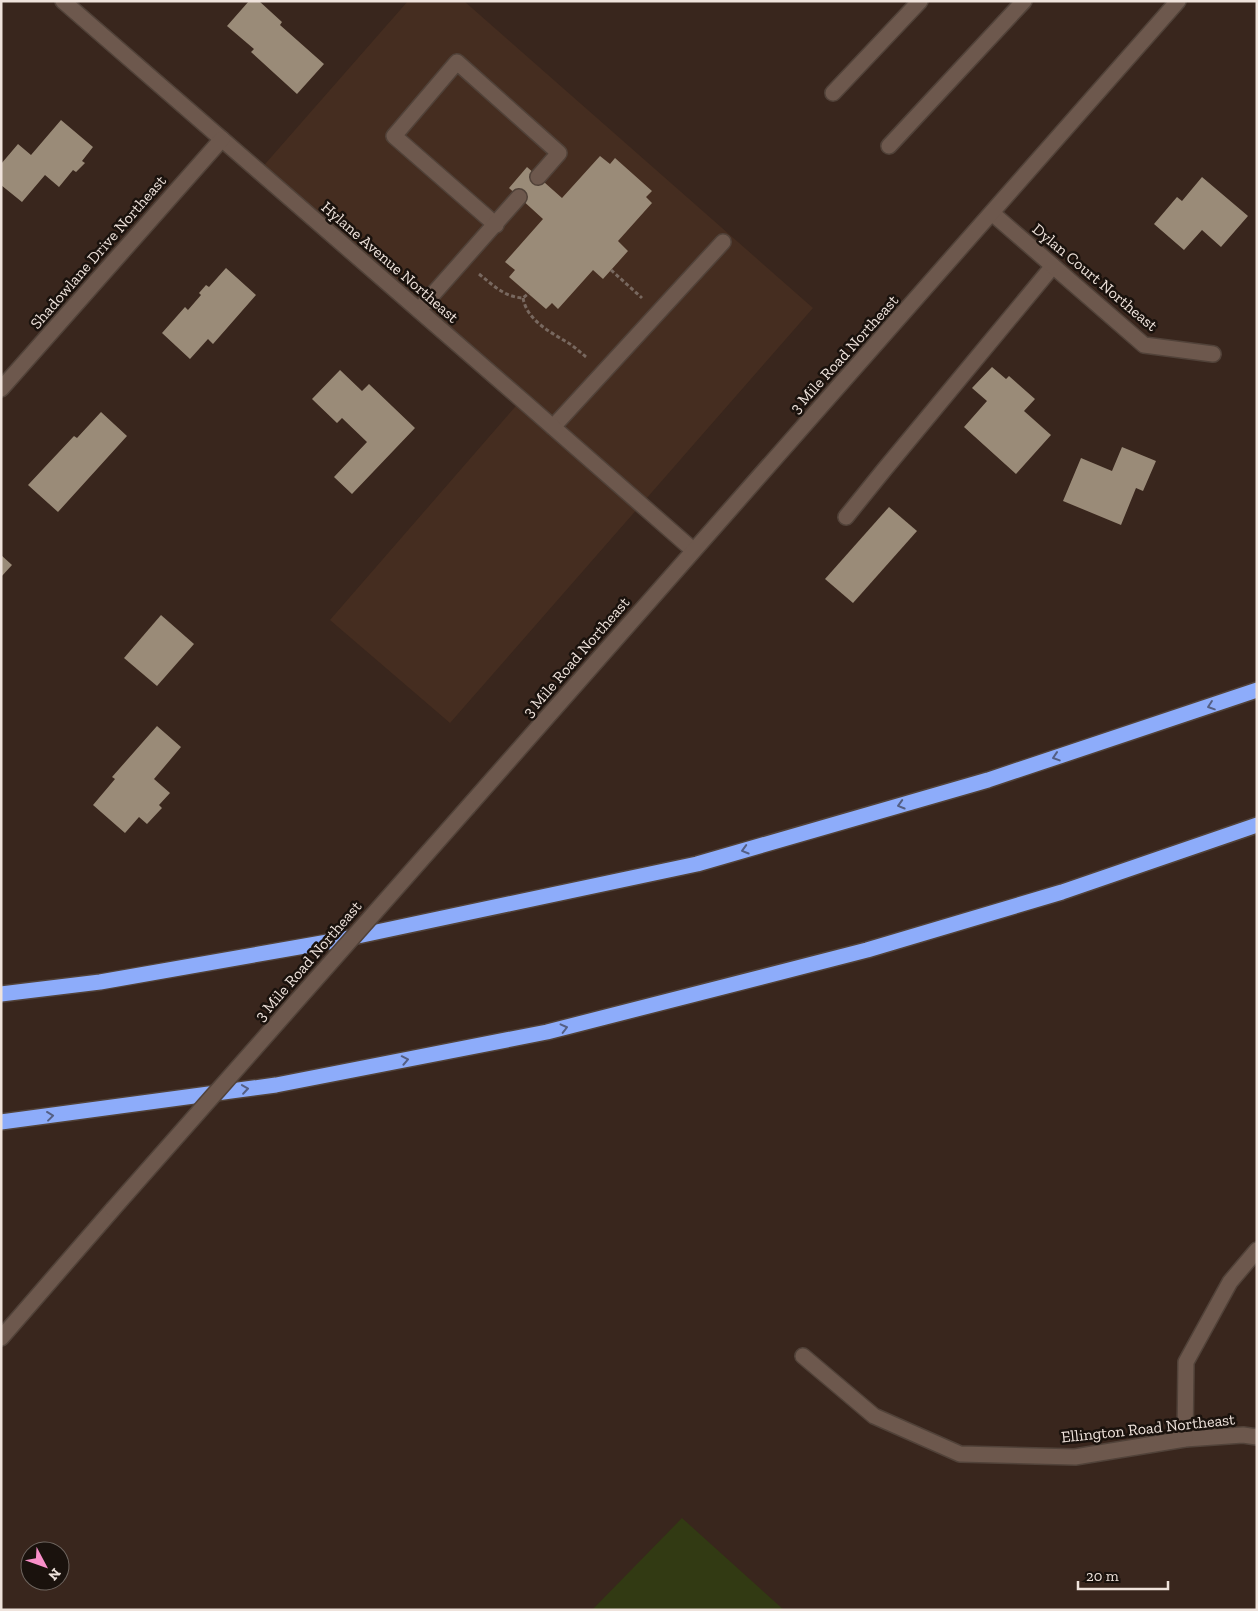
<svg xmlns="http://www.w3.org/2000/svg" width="1258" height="1611" viewBox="0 0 1258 1611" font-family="'Zilla Slab',serif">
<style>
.built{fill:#452d20}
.green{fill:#323a13}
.building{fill:#9a8b78}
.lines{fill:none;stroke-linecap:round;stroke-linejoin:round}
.lane-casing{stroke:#514239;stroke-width:18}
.street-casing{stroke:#514239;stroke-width:18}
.secondary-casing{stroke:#514239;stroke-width:18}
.highway-casing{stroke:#514239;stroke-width:18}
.path{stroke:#78685f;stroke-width:3;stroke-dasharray:4 2.5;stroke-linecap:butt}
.lane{stroke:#6d584d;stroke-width:15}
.street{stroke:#6d584d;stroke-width:15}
.secondary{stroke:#6d584d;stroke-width:15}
.highway{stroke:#8dacfa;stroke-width:15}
.secondary-bridge-casing{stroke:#514239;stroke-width:18;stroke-linecap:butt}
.secondary-bridge{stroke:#6d584d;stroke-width:15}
.oneway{stroke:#545f84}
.labels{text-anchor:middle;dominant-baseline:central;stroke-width:5;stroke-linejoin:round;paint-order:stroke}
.street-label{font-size:16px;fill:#efe3dc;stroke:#1a120d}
</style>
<rect width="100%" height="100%" fill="#39261d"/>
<path class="built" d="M408,1h56l349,307 -363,415 -120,-103 192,-221 -263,-228z"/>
<path class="green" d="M682,1518l102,92h-192z"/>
<g class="building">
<path d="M249,1h10l23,21 -2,3 44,39 -27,30 -46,-42 3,-3 -27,-23z"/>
<path d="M61,120l32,27 -11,14 3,2 -9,9 -3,-2 -14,17 -14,-12 -23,27 -21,-17v-21l17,-20 13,11z"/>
<path d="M600,156l10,8 5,-6 37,33 -6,6 6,6 -34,38 10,10 -25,28 -10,-9 -35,39 -6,-6 -6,6 -37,-32 6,-7 -10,-8 38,-43 -34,-31 18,-21 35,31z"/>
<path d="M1202,177l46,39 -27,31 -19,-17 -18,20 -30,-26 23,-27 5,4z"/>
<path d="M226,268l30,27 -43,49 -5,-5 -18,20 -28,-26 23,-26 3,3 13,-15 -2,-2 7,-8 3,2z"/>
<path d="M992,367l14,12 3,-3 26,23 -11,12 27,24 -35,39 -52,-47 23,-26 -15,-13z"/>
<path d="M340,370l22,21 7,-7 46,44 -63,66 -18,-17 33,-35 -25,-24 -5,5 -25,-24z"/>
<path d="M101,412l26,24 -69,76 -30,-27 46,-49 3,2z"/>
<path d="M1122,447l34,14 -13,30 -7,-3 -15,37 -58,-24 18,-43 31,13z"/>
<path d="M889,507l28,24 -64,72 -28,-24z"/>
<path d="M1,555l11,10 -11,12z"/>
<path d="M161,615l33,29 -37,42 -33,-28z"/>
<path d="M157,726l24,21 -27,32 16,14 -11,12 3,3 -15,16 -8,-7 -14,16 -32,-28 22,-26 -3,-2z"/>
</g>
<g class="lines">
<defs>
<g id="lane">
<path d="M833,93l87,-92"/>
<path d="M889,146l135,-145"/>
<path d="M496,225l-102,-89 63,-74 102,91 -21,24"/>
<path d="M419,310l100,-113"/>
<path d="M553,427l170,-185"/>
<path d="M846,517l38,-47 169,-204"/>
</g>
<g id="street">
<path d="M63,1l459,399 171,150"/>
<path d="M992,213l152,132 69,9"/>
<path d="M1,389l221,-250"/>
<path d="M803,1356l71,60 86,38 115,3 110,-18 58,-4 14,2"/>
<path d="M1185,1439l1,-77 44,-80 27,-32"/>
</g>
<g id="secondary">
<path d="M468,807l710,-806"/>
<path d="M1,1338l112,-129"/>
</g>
<g id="highway">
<path d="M1,994l99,-12 239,-42 358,-76 291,-84 269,-90"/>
<path d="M1,1122l275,-37 271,-53 320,-82 195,-58 195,-67"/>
</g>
</defs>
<use href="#lane" class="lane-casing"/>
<use href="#street" class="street-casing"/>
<use href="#secondary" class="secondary-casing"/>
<use href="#highway" class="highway-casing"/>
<g class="path">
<path d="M611,270l31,28"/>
<path d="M479,274c14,11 25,23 44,24l6,-5"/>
<path d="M523,298c4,23 29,35 47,46 6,4 11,9 16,13"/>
</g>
<use href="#lane" class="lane"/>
<use href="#street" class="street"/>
<use href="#secondary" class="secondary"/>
<use href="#highway" class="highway"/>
<defs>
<path id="secondary-bridge" d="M113,1209l355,-402"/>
</defs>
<use href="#secondary-bridge" class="secondary-bridge-casing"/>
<use href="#secondary-bridge" class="secondary-bridge"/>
</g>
<defs><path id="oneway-chevron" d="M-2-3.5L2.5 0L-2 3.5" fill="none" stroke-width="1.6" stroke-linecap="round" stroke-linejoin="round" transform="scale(1.25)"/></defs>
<g class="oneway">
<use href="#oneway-chevron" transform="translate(1211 706) rotate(161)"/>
<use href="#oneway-chevron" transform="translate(1056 757) rotate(162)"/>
<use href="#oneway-chevron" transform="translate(901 805) rotate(164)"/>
<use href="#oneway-chevron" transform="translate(745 850) rotate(164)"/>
<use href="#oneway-chevron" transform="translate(564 1028) rotate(-14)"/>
<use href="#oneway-chevron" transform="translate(405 1060) rotate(-11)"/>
<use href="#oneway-chevron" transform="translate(245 1089) rotate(-8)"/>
<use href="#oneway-chevron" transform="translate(50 1116) rotate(-7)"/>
</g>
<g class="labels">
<g class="street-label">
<text transform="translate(98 252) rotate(-49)">Shadowlane Drive Northeast</text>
<text transform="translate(390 262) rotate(41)">Hylane Avenue Northeast</text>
<text transform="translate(1095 277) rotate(40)">Dylan Court Northeast</text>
<text transform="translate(844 354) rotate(-48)">3 Mile Road Northeast</text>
<text transform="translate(576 657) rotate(-49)">3 Mile Road Northeast</text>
<text transform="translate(308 961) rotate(-49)">3 Mile Road Northeast</text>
<text transform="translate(1148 1428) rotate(-6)">Ellington Road Northeast</text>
</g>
</g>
<rect width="1258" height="1611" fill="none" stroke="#efe3dc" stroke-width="5"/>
<g transform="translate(45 1566) rotate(131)"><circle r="24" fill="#1a120d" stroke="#6f6660"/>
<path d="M0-4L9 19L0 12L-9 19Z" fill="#f98fc9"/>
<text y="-8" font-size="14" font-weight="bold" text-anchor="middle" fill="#efe3dc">N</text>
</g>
<path d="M1078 1581v8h90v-8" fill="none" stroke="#efe3dc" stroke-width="2.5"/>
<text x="1086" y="1581" font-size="15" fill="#efe3dc" stroke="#1a120d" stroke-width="4" paint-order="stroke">20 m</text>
</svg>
